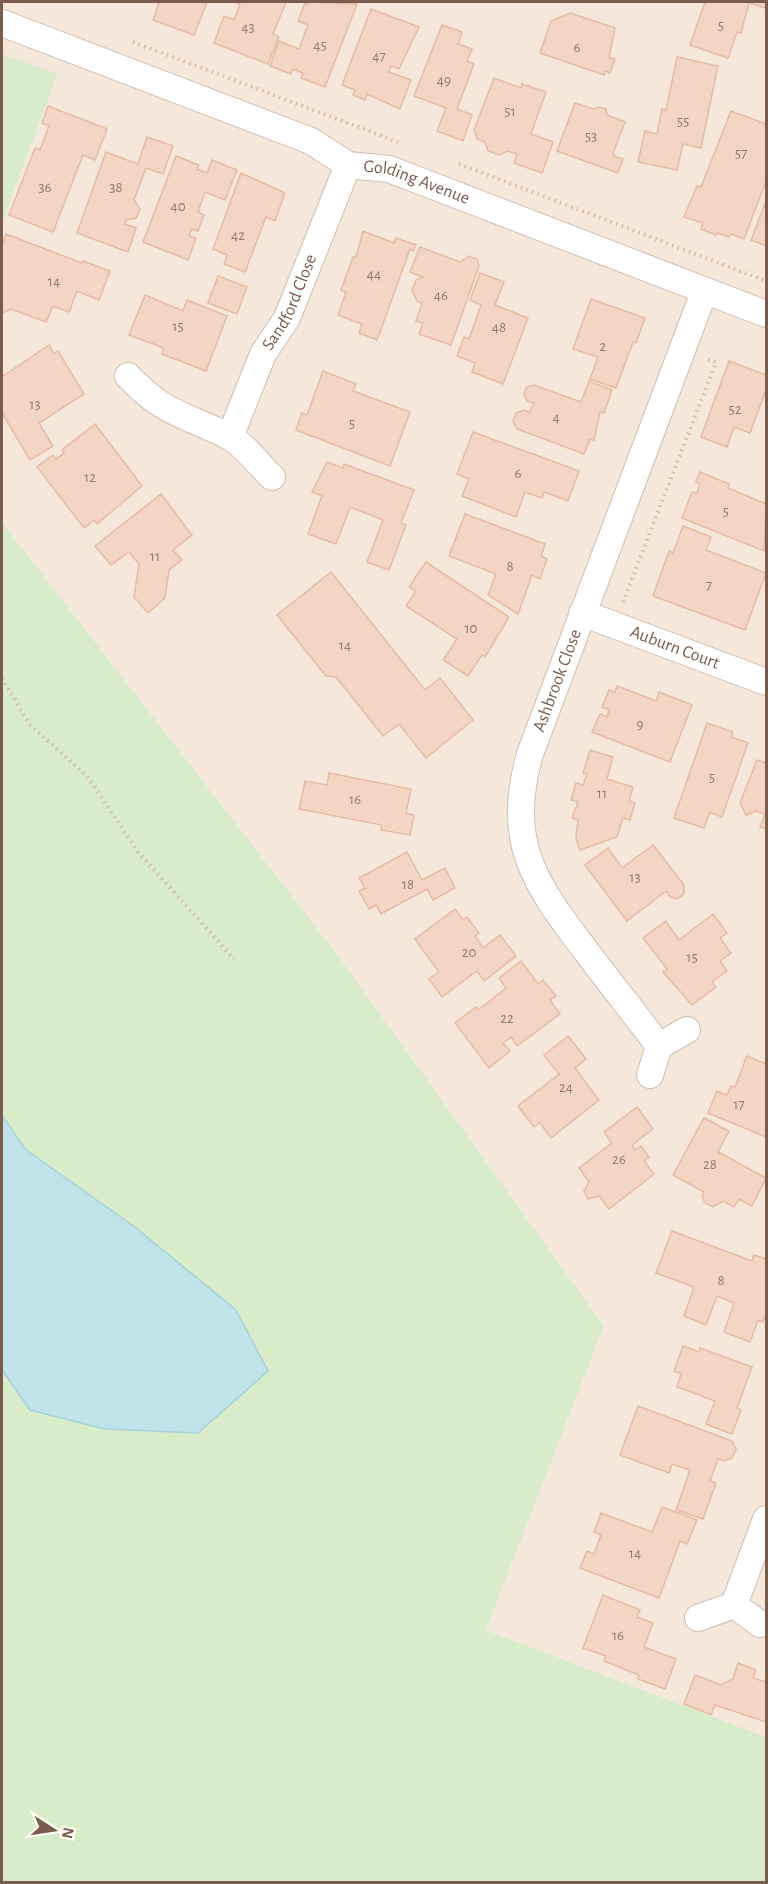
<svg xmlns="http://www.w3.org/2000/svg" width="768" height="1884" viewBox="0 0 768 1884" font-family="'Alegreya Sans',sans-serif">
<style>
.residential{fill:#f5e8da}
.green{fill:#d8ecc9}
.water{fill:#bfe3e8;stroke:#a5d3da;stroke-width:1.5}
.building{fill:#f3d5c3;stroke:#e6bba3;stroke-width:1.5}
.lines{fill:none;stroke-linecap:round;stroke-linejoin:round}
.street-casing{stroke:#d1beb0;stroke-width:28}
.path{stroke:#d9b8a5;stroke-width:4;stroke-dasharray:1.5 4.5;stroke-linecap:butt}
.street{stroke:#fff;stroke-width:26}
.labels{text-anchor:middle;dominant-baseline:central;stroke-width:4.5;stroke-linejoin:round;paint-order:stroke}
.number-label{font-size:15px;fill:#987a6a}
.street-label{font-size:18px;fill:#7a5c4d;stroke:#fffaf3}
</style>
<rect width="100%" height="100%" fill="#fdf6ec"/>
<path class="residential" d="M2,2h764v1735l-280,-107 118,-304 -267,-372 -335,-432v-299l56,-148 -56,-21z"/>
<g class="green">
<path d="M2,54l56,20 -56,149z"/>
<path d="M2,522l335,432 267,372 -118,304 280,107v145h-764z"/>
</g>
<path class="water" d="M2,1115l23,34 111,79 100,82 32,61 -70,62 -93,-4 -75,-19 -28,-40z"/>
<g class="building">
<path d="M159,2h48l-13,33 -41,-15z"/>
<path d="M235,2h51l-13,32 6,3 -11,27 -54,-21 10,-27 10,4 6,-16z"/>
<path d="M309,2l48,2 -32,83 -24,-9 2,-5 -10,-4 -2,5 -21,-8 9,-25 20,8 9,-24 -10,-4 7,-18 2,2z"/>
<path d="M705,2h61v2l-1,4 -16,-5 -8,30 -4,-1 -9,26 -38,-13z"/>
<path d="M371,9l48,18 -20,42 -8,-3 -2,6 22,8 -11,29 -33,-15 -2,6 -12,-5 2,-5 -13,-5z"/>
<path d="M570,13l45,15 -6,30 6,1 -5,14 -5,-2 -1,4 -64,-22 11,-32z"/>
<path d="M442,25l20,7 -4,12 14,5 -5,12 7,3 -17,45 15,6 -9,26 -26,-10 9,-23 -32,-12z"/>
<path d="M677,57l41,9 -17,82 -18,-4 -6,26 -39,-8 7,-31 12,3 5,-25 4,1z"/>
<path d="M494,78l27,10 1,-4 24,8 -15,42 22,8 -11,31 -28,-10 3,-9 -9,-3 -9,4 -11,-4 -3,-9 -8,-3 -3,-9z"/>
<path d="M575,103l18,6 7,-2 6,2 1,6 18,7 -12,31 1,3 9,3 -5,14 -61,-22z"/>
<path d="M48,106l59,23 -12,31 -12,-5 -30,77 -44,-17 26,-67 5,2 9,-24 -7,-3z"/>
<path d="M731,111l35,13v57l-22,58 -13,-5 -2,3 -12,-4 -1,2 -15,-6 2,-6 -19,-6 13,-31 4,1z"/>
<path d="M147,137l26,9 -10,28 -17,-6 -12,32 6,9 -4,9 -10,2 -1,4 11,4 -8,24 -51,-19 29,-81 32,12z"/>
<path d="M176,156l23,9 -2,4 10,4 5,-13 25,10 -12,30 -20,-8 -7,20 6,3 -6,16 -6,-2 -3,7 7,2 -8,22 -45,-18z"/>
<path d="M241,173l44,20 -10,28 -9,-4 -21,55 -21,-8 3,-9 -14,-6z"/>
<path d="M766,201v45l-15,-6z"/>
<path d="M363,231l31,12 2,-5 20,7 -3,6 -3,-2 -33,91 -18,-7 3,-9 -24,-9 8,-23 -5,-2 12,-33h3z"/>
<path d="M6,234l76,29 1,-2 27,10 -11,29 -22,-9 -8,21 -16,-6 -7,16 -35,-13 -9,4v-67z"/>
<path d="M420,247l40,15 9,-6 8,3 2,7 -28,79 -32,-11 4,-11 -7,-2 6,-18 -5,-2 -5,-11 4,-10 7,-3 -13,-5z"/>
<path d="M480,273l24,9 -9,23 33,13 -25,66 -31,-12 3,-9 -18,-7 7,-19 5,2 12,-34 -11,-5z"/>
<path d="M218,276l29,11 -10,27 -29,-11z"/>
<path d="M145,295l38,16 4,-11 40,16 -21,55 -44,-17 2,-6 -35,-13z"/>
<path d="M591,299l54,19 -9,25 -3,-1 -17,46 -26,-9 8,-22 -25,-8z"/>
<path d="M49,345l5,9 4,-3 26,43 -45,29 14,23 -23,14 -28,-47v-36z"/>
<path d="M729,361l37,14v15l-16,43 -16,-6 -7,20 -26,-10z"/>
<path d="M323,371l33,13 -3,7 57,21 -20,54 -94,-36 6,-17 5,2z"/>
<path d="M589,381l23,9 -8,23 -4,-1 -6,28 -4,-1 -6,15 -67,-25 -4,-8 3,-8 8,-3 6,2 4,-9 -7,-2 -3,-7 3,-7 7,-2 47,17z"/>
<path d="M95,424l47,62 -45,38 -3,-4 -10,8 -47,-61 16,-12 3,4 8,-6 -2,-3z"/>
<path d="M473,432l106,39 -11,30 -24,-9 -2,6 -17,-6 -9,25 -54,-21 7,-17 -12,-5z"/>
<path d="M327,462l16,6 1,-4 70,26 -13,33 5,2 -17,45 -22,-8 16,-42 -33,-13 -14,37 -28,-10 14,-38 -10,-4z"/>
<path d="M700,472l29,12 -1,4 38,16 -2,47 -82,-33 10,-26 5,1 3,-9 -4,-2z"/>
<path d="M161,494l31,41 -19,15 9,10 -13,10 -4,28 -17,15 -14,-16 5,-33 -10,-12 -18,13 -16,-19z"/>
<path d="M465,514l80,30 -4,12 6,3 -7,20 -8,-4 -14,39 -30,-19 8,-21 -47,-18z"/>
<path d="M683,526l28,11 -5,13 60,23 -21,57 -92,-34 16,-45 4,2z"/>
<path d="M426,562l83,55 -24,40 -3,-2 -14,21 -25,-16 14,-21 -51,-33 10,-15 -7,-4z"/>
<path d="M331,572l94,118 15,-12 33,42 -47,38 -27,-34 -16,12 -47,-59 -10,-1 -49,-61z"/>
<path d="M617,686l39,15 3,-9 33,13 -22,57 -78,-30 8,-18 7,3 2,-7 -7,-3 7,-17 6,2z"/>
<path d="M707,723l26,9 -2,5 17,6 -26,74 -12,-5 -6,16 -30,-10z"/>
<path d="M590,750l23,7 -6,22 26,8 -4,14 6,2 -5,17 -7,-2 -6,19 -37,13 -4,-12 2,-18 -6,-2 6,-16 -7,-2 5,-17 7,2 4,-11 -4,-1z"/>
<path d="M757,760l9,3v66l-6,-2 5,-13 -9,-3 -10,4 -6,-12z"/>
<path d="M329,773l82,16 -5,24 8,2 -4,20 -29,-5 1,-5 -83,-16 6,-28 22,4z"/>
<path d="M653,845l31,40v9l-7,5 -7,-2 -4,-6 -39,30 -42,-56 23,-17 14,20z"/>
<path d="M407,852l15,28 23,-12 10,20 -22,12 -6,-11 -46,25 -5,-9 -7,4 -10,-18 6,-3 -6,-10z"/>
<path d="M455,909l8,11 4,-3 12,16 -4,3 8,12 17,-13 16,21 -32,25 -7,-10 -35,26 -13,-18 10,-7 -24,-33z"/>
<path d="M713,914l14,19 -7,5 11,15 -11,8 7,10 -15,11 4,5 -24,18 -29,-33 4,-3 -24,-31 23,-17 13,19z"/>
<path d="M521,961l17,23 5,-4 13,16 -6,4 10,14 -43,32 -6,-9 -8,6 7,8 -21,17 -34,-45 21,-16 2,3 28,-22 -7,-10z"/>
<path d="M568,1036l18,23 -11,9 24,32 -48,38 -11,-15 -6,4 -16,-21 41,-32 -15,-19z"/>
<path d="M747,1056l19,8v73l-58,-24 9,-22 10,4 4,-9 4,1z"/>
<path d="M637,1107l16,22 -21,16 3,5 6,-4 8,11 -5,4 10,13 -45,35 -10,-13 -11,3 -4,-8 5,-9 -10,-14 33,-25 -8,-11z"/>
<path d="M704,1118l25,13 -11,21 48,26 -14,28 -13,-7 -5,8 -11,-6 -10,6 -8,-4 -3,-8 2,-3 -31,-17z"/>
<path d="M672,1231l80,30 2,-6 12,4v53l-3,10 -5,-2 -8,22 -26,-10 10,-29 -17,-7 -11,29 -22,-9 10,-29 -38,-14z"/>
<path d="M683,1346l16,6 1,-4 52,19 -15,41 4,2 -9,24 -26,-10 9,-23 -38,-14 4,-13 -7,-3z"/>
<path d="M638,1406l94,35 4,8 -4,9 -8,3 -6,-2 -8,22 6,2 -13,36 -27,-9 14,-40 -18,-6 -3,9 -49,-18z"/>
<path d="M662,1507l35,13 -10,24 -7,-3 -21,57 -79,-30 7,-17 7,3 7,-19 -7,-3 7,-19 51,19z"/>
<path d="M603,1595l37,15 -3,7 16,6 -9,24 32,12 -11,30 -27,-10 1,-4 -35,-14 2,-5 -23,-8z"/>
<path d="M738,1663l18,7 -3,8 13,4v40l-51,-17 -4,10 -27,-11 11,-29 26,10 12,-6z"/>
</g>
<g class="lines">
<defs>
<g id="street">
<path id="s1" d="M2,23l309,118 37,24 41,4 377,145"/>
<path d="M128,376c37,39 56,38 100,60 16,8 31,29 44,41"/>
<path id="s2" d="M230,437l33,-83 24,-36 61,-153"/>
<path id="s3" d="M582,613l184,69"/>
<path d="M659,1046l28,-16"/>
<path id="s4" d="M650,1075l9,-29c-24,-32 -49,-63 -73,-95 -52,-68 -81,-109 -56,-197l174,-462"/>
<path d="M734,1605l26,19"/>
<path d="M698,1618l36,-13 32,-86"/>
</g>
</defs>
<use href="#street" class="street-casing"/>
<g class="path">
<path d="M133,42l265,100"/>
<path d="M459,164l307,117"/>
<path d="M623,602l93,-240 -11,-3"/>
<path d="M2,678l28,47 57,51 51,76 96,107"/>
</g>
<use href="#street" class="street"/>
</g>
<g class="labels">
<g class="number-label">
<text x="721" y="25">5</text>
<text x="248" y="27">43</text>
<text x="320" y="45">45</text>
<text x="577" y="47">6</text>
<text x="379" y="56">47</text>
<text x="444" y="80">49</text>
<text x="510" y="111">51</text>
<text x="683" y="121">55</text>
<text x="591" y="136">53</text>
<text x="741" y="153">57</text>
<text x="45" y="187">36</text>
<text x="116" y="187">38</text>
<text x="178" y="206">40</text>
<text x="238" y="235">42</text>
<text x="374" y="274">44</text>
<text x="54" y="281">14</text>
<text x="441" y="295">46</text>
<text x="178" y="326">15</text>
<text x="499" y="327">48</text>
<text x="603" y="346">2</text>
<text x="35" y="404">13</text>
<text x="735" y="409">52</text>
<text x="556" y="417">4</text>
<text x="352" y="423">5</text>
<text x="518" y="473">6</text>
<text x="90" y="477">12</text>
<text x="726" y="511">5</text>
<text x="155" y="556">11</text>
<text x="510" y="566">8</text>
<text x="709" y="585">7</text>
<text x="471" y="628">10</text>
<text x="345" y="645">14</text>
<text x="640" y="724">9</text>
<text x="712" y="777">5</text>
<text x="602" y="793">11</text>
<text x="355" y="799">16</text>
<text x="635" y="877">13</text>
<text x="408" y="884">18</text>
<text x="469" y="952">20</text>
<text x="692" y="957">15</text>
<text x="507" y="1018">22</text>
<text x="566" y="1087">24</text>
<text x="739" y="1104">17</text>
<text x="619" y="1159">26</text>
<text x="710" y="1164">28</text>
<text x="721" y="1280">8</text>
<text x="635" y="1553">14</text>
<text x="618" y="1635">16</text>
</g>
<g class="street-label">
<text stroke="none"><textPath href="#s1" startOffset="446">Golding Avenue</textPath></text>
<text stroke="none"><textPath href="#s2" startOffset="148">Sandford Close</textPath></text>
<text stroke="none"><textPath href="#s3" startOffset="99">Auburn Court</textPath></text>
<text stroke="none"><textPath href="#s4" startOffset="444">Ashbrook Close</textPath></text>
</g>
</g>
<rect width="768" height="1884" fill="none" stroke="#7a5c4d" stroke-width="6"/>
<g transform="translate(54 1830) rotate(102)" stroke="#fffaf3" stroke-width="4.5" paint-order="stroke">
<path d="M0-4.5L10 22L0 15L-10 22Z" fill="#7a5c4d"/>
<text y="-9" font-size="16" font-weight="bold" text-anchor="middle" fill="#7a5c4d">N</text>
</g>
</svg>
